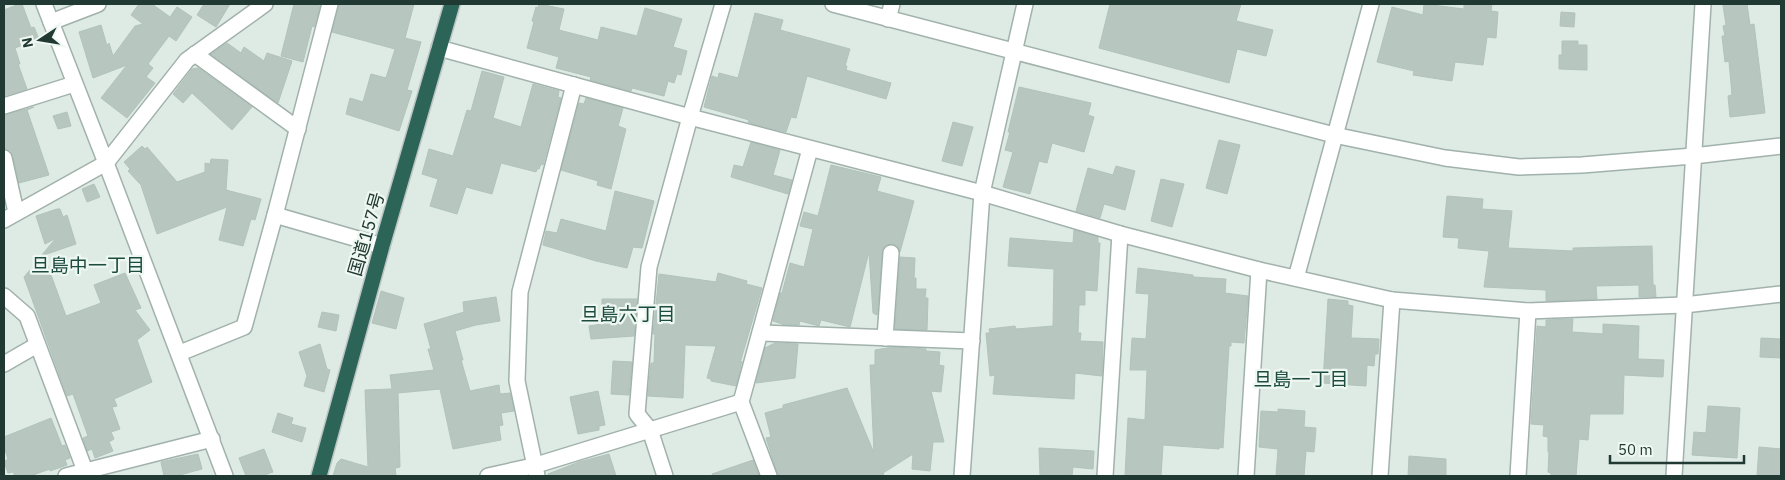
<svg xmlns="http://www.w3.org/2000/svg" width="1785" height="480" viewBox="0 0 1785 480" font-family="'IBM Plex Sans','Noto Sans JP',sans-serif">
<style>
.building{fill:#b7c7c0;stroke:#b1c3bb}
.lines{fill:none;stroke-linecap:round;stroke-linejoin:round}
.minor-casing{stroke:#a1b1ab;stroke-width:18}
.highway-casing{stroke:#bcc4c2;stroke-width:18}
.minor{stroke:#fff;stroke-width:15}
.highway{stroke:#2c6558;stroke-width:15}
.labels{text-anchor:middle;dominant-baseline:central;stroke-width:4.5;stroke-linejoin:round;paint-order:stroke}
.street-label{font-size:18px;fill:#203932;stroke:#eef7f2}
.neighbourhood-label{font-size:19px;fill:#1c4b3f;stroke:#eef7f2}
</style>
<rect width="100%" height="100%" fill="#deeae4"/>
<g class="building">
<path d="M19,4h3l9,24 3,-1 5,12 -24,9 5,16h-2l9,25 -23,7v-86z"/>
<path d="M139,4h13l18,13 7,-10 15,10 -16,24 -7,-5 -21,28 5,4 -7,9 9,6 -28,35 -26,-20 26,-33 -34,13 -14,-46 22,-7 6,21 2,-3 4,13 22,-30 8,-2 -12,-9z"/>
<path d="M204,4h26l-14,23 -19,-12z"/>
<path d="M294,4h16l10,2 -6,21 -2,-1 -9,36 -22,-6z"/>
<path d="M339,4h75l-9,34 16,4 -14,48 5,1 -13,40 -53,-17 4,-16 13,4 8,-28 15,4 9,-29 -63,-17z"/>
<path d="M539,4l25,5 -5,21 39,10 3,-13 36,9 8,-28 37,11 -9,28 14,4 -6,24 -4,-1 -3,9 -6,-2 -4,15 -32,-8 -1,3 -41,-11 1,-3 -35,-9 3,-11 -32,-9 7,-26 -2,-1 4,-14 2,1z"/>
<path d="M1110,4h131l-5,17 37,9 -7,26 -29,-7 -8,34 -130,-35z"/>
<path d="M1424,4l40,5v-5h28l-1,7 7,1 -2,26 -9,-1 -4,28 -28,-3 -3,19 -39,-6 1,-4 -37,-9 15,-55 31,8z"/>
<path d="M1734,4h13l3,21 4,-1 11,89 -35,4 -2,-21 4,-1 -3,-34 -4,1 -3,-26h3l-2,-10 3,-1 -3,-20z"/>
<path d="M1561,12l14,1 -1,14 -14,-1z"/>
<path d="M755,13l28,7 -3,10 70,19 -5,17h2l-1,4 45,13 -5,16 -79,-23 -11,42 -5,-1 -5,15 -30,-7 -8,-3 1,-2 -45,-13 8,-31 6,2 1,-5 19,5z"/>
<path d="M1562,41h16v4h9v25l-28,-1v-14h3z"/>
<path d="M227,43l14,10 3,-6 20,14 3,-8 25,8 -14,42 -67,-49z"/>
<path d="M198,68l54,39 -20,23 -40,-37 -9,10 -10,-9 19,-25z"/>
<path d="M482,71l22,6 -11,41 28,9 12,-43 26,7 -1,6 3,1 -18,67 -2,-1 -2,5h-2l-1,3 -35,-9 -9,31 -26,-7 -9,27 -27,-8 8,-27 -16,-5 7,-25 24,7 14,-46 4,1z"/>
<path d="M1019,87l72,16 -3,12 6,2 -10,35 -32,-9 -5,20 -8,-2 -9,33 -27,-7 10,-35 -8,-2 5,-18h-2z"/>
<path d="M586,98l37,10 -5,18 8,3 -15,60 -14,-4 1,-4 -37,-11 18,-67 5,1z"/>
<path d="M34,107l-7,3 22,65 -30,8 -6,-27 -2,-5 -6,-2 -1,-6v-28z"/>
<path d="M67,112l4,14 -13,3 -5,-13z"/>
<path d="M953,122l20,5 -11,39 -20,-5z"/>
<path d="M1219,140l21,5 -13,49 -21,-6z"/>
<path d="M751,142l29,8 -7,25 19,5 -4,14 -57,-17 3,-12 9,2z"/>
<path d="M142,146l3,3 2,-2 30,35 28,-10v-9l5,1 1,-5 17,1 -2,30 35,9 -6,21 -4,-1 -8,27 -24,-6 8,-33 -70,27 -16,-49 -13,-14 2,-2 -6,-7z"/>
<path d="M831,165l50,12 -4,14 37,10 -14,51 -3,-6 -5,-2 -6,1 -3,3 -6,67 -4,-2 -4,-61 -19,75 -29,-7 -2,6 -19,-5 -1,4h-14l-12,-4 7,-28h2l8,-30 14,4 9,-38 -13,-3 4,-14 14,4z"/>
<path d="M1116,166l19,5 -10,39 -21,-6 -4,14 -24,-7 12,-43 25,7z"/>
<path d="M1161,179l23,5 -12,43 -21,-6z"/>
<path d="M94,184l6,13 -13,5 -5,-13z"/>
<path d="M615,191l39,10 -12,47 -9,-1 -6,21 -31,-7 -53,-16 3,-14 11,2 4,-14 45,12z"/>
<path d="M1447,196l36,3 -1,10 30,2 -4,37 65,3v-3l79,-2 1,39h2l1,12h-17v-12l-43,1 1,13 -51,2v-11l-62,-3 5,-36 -31,-3 1,-10 -16,-1z"/>
<path d="M57,209h3l3,8 4,-2 9,29 -35,12 15,-18 -11,6 -9,-28z"/>
<path d="M1074,230l24,7v6h2l-3,48 -12,-1v15h-6l-1,28h3l-1,8 23,1 -1,34 -27,-3 -1,26 -81,-5 2,-19 -5,1 -4,-43h4l-1,-4 26,-3 1,3 37,-3 1,-57 -46,-3 2,-28 63,5z"/>
<path d="M900,257l15,1 -1,20h2v11h10l-1,9h3l-1,32 -32,-1z"/>
<path d="M47,264l19,52 35,-13 -7,-18 31,-12 16,35 -6,2 15,20 -13,10 15,42 -38,17 3,7 -5,1 8,22 -9,3 3,7 -5,3 4,9 -18,7 -3,-9 -5,2 -4,-13 5,-2 -15,-42 -6,2 -43,-119 6,-7z"/>
<path d="M1138,268l55,7v2l33,2 -1,14 23,3 -4,47 -13,-1v4h-2l-6,102 -3,-1 -1,2 -56,-4 -2,31h-36l3,-58 17,2 2,-50h-17l2,-32 14,1 3,-45 -13,-1z"/>
<path d="M718,273l29,8 -1,3 16,4 -22,75 2,-2 -6,25 -25,-5v-2l-4,-1 9,-32 -31,-1 -2,53 -35,-2 3,-33h3l1,-29h-2l6,-60 57,8z"/>
<path d="M381,291l23,7 -8,31 -24,-6z"/>
<path d="M496,297l4,24 -24,4 -21,6 8,29h-2l9,31 29,-6 1,9 10,-1 4,18 -13,2 2,12 -4,1 2,14 -48,9 -13,-60 -42,4 2,74 -5,1 1,8h-63l4,-13 4,-4 27,8 -3,-77 27,-1 -2,-14 44,-5 -6,-21h3l-7,-25 40,-12 -1,-10z"/>
<path d="M602,299h35l-3,37 -43,3 -2,-13 13,-2z"/>
<path d="M1328,299l20,2v4l5,1 -2,32 28,1 -1,15h-3l-1,12 -7,-1 -1,21 -43,-3z"/>
<path d="M322,312l17,3 -3,16 -18,-4z"/>
<path d="M1573,319l-1,13 31,2v-10l36,2 -1,33 26,1 -1,17 -39,-2 -1,39h-33l-2,26 -9,-1 -3,37h-25v-3l-3,-1 1,-20h-1v-15l-5,-1 1,-11 -13,-1 6,-98 9,1v-7z"/>
<path d="M1761,338l20,1v19l-21,-1z"/>
<path d="M775,343l23,1 -3,34 -39,5 9,-35z"/>
<path d="M320,344l7,25 3,1 -6,22 -20,-6 3,-10 -8,-24z"/>
<path d="M893,347l33,2v2l14,1 -1,13 5,1 -3,26 -10,-1 13,51h-11l-3,29 -18,-2 1,-15 -30,19 1,3h-106l-12,-38 5,-1 -6,-24 18,-5v-3l64,-17 27,65 -4,-88h5v-15z"/>
<path d="M613,361l19,1 -3,33 -18,-1z"/>
<path d="M598,391l7,34 -6,1v4l-21,4 -8,-37z"/>
<path d="M1708,406l32,2 -3,50 -45,-3 2,-23 12,1z"/>
<path d="M1278,409l27,2 -1,16 12,1 -2,24 -8,-1 -2,25h-28l2,-27 -19,-2 2,-36 17,1z"/>
<path d="M278,413l15,5 -2,6 15,4 -4,14 -30,-10z"/>
<path d="M51,418l11,28 3,-1 5,13 -5,2 2,5 -17,6v-2l-20,7h-15l-2,-4 -5,1 -4,-11 4,-3 -4,-12v-10z"/>
<path d="M1759,447l22,2v27h-24z"/>
<path d="M1039,448l55,3 -1,18 -20,-2 -1,9h-32z"/>
<path d="M264,449l9,23 -11,4h-16l-7,-18z"/>
<path d="M198,454l4,15 -26,7h-12l-3,-14z"/>
<path d="M609,454l7,22h-68v-2l31,-12z"/>
<path d="M1409,456l37,3v17h-38z"/>
<path d="M753,460l6,16h-46l-1,-2z"/>
</g>
<g class="lines">
<defs>
<g id="minor">
<path d="M44,4l62,159 119,313"/>
<path d="M833,4l501,131 111,23 74,9 63,-2 111,-9 88,-10"/>
<path d="M888,19l4,-15"/>
<path d="M51,22l47,-18"/>
<path d="M439,48l251,69 292,76 138,41 139,36 133,30 136,11 156,-6 97,-11"/>
<path d="M195,54l103,75"/>
<path d="M4,106l70,-22"/>
<path d="M4,158l12,54"/>
<path d="M275,215l55,-211"/>
<path d="M4,220l102,-57 81,-103 78,-56"/>
<path d="M1296,278l75,-274"/>
<path d="M4,296l23,20 60,160"/>
<path d="M760,333l212,8"/>
<path d="M885,338l6,-85"/>
<path d="M180,353l64,-26 31,-112 107,31"/>
<path d="M4,364l33,-19"/>
<path d="M66,476l146,-37"/>
<path d="M488,476l45,-10 208,-64"/>
<path d="M537,476l-20,-95 3,-89 54,-207"/>
<path d="M665,476l-15,-46 -13,-16 12,-147 41,-150 33,-113"/>
<path d="M769,476l-28,-74 69,-253"/>
<path d="M962,476l20,-283 43,-189"/>
<path d="M1105,476l15,-242"/>
<path d="M1246,476l13,-206"/>
<path d="M1380,476l12,-176"/>
<path d="M1518,476l10,-165"/>
<path d="M1674,476l29,-472"/>
</g>
<path id="highway" d="M319,476l63,-230 70,-242"/>
</defs>
<use href="#minor" class="minor-casing"/>
<use href="#highway" class="highway-casing"/>
<use href="#minor" class="minor"/>
<use href="#highway" class="highway"/>
</g>
<g class="labels">
<g class="street-label">
<text transform="translate(366 234) rotate(-74)">国道157号</text>
</g>
<g class="neighbourhood-label">
<text x="88" y="265">旦島中一丁目</text>
<text x="628" y="314">旦島六丁目</text>
<text x="1301" y="379">旦島一丁目</text>
</g>
</g>
<rect width="1785" height="480" fill="none" stroke="#203932" stroke-width="10"/>
<g transform="translate(40 40) rotate(258)" stroke="#eef7f2" stroke-width="4" paint-order="stroke">
<path d="M0-4L9 19L0 12L-9 19Z" fill="#203932"/>
<text y="-8" font-size="14" font-weight="bold" text-anchor="middle" fill="#203932">N</text>
</g>
<path d="M1610 455v8h134v-8" fill="none" stroke="#203932" stroke-width="2.5"/>
<text x="1618" y="455" font-size="15" fill="#203932" stroke="#eef7f2" stroke-width="4" paint-order="stroke">50 m</text>
</svg>
